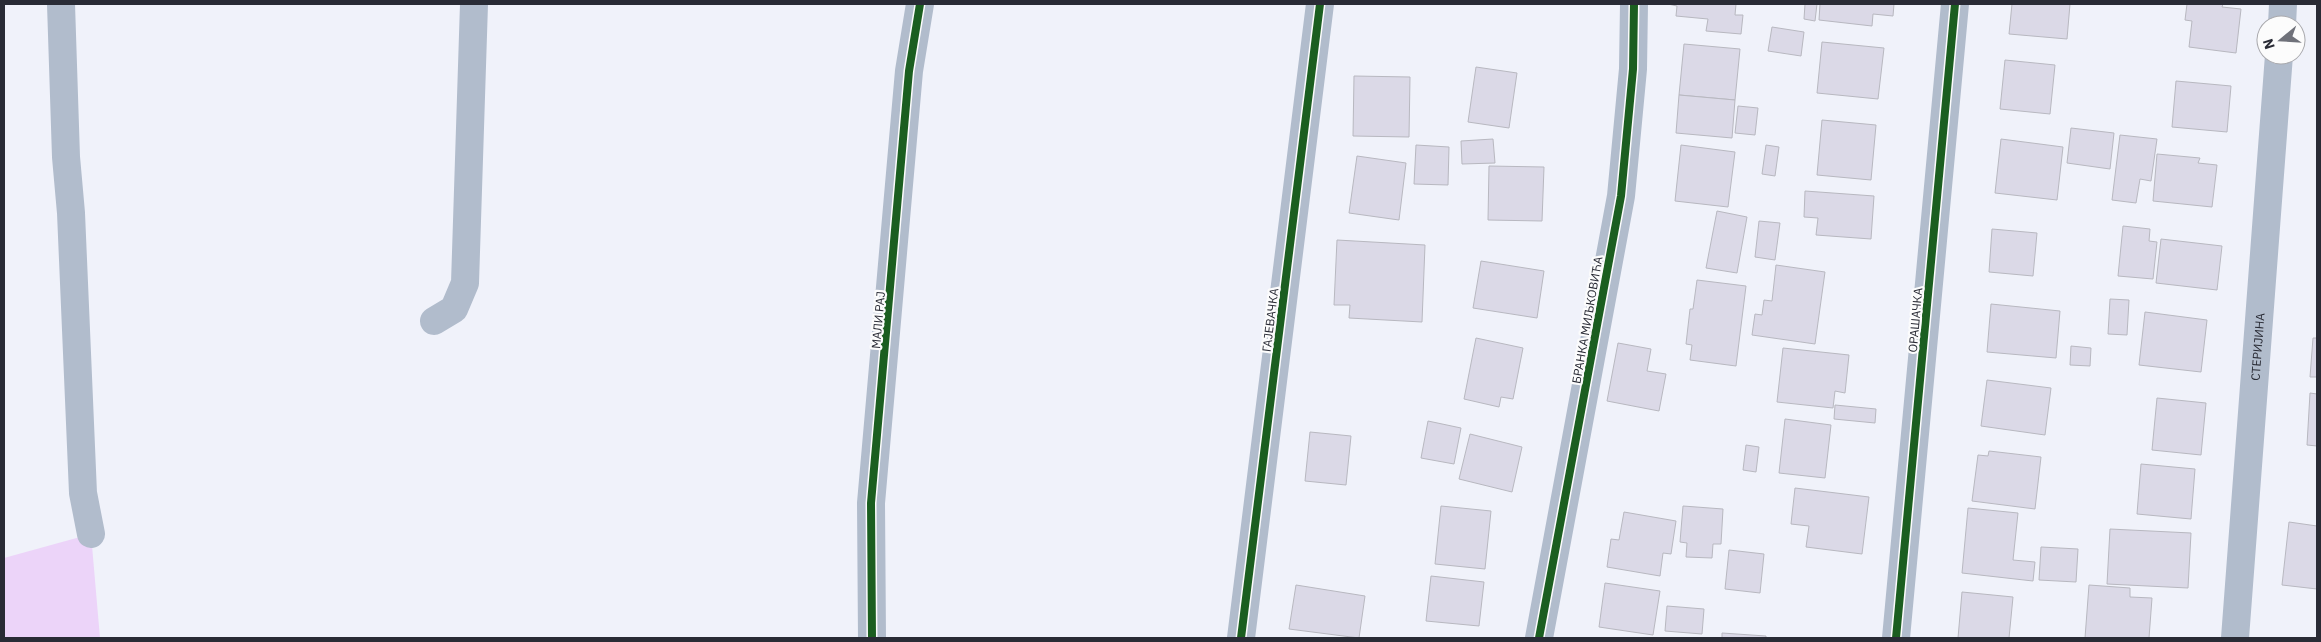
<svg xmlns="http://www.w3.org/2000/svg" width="2321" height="642" viewBox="0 0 2321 642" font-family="'IBM Plex Sans',sans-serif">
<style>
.green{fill:#ecd4f9}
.building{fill:#dbd9e7;stroke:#b8b8c0}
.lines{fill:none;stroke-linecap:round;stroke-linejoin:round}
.street{stroke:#b1bccc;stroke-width:28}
.cycleway-casing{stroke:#fcfcfc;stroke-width:11}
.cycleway{stroke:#1b5e20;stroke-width:8}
.labels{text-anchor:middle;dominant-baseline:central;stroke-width:4.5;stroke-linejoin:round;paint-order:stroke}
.street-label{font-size:12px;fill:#292b35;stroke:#fcfcfc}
</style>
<rect width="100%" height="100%" fill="#f0f2fa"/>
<path class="green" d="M91,534l9,104h-96v-80z"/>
<g class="building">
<path d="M1668,4h68l-1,11h8l-2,19 -35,-3 2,-12 -32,-3 1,-10z"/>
<path d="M1805,4h12l-2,17 -11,-2z"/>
<path d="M1820,4h74l-1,12 -20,-2 -1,12 -53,-6z"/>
<path d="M2012,4h58l-3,35 -58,-5z"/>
<path d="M2187,4h36l-1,3 19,2 -5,44 -47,-6 3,-26 -7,-1z"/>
<path d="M1772,27l32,5 -3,24 -33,-5z"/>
<path d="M1822,42l62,6 -6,51 -61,-6z"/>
<path d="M1684,44l56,5 -5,51 -56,-5z"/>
<path d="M2005,60l50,5 -5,49 -50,-5z"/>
<path d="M1476,67l41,6 -8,55 -41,-6z"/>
<path d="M1354,76l56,1 -1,60 -56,-1z"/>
<path d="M2176,81l55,5 -4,46 -55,-5z"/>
<path d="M1679,95l56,5 -3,38 -56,-5z"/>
<path d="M1738,106l20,2 -3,27 -20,-2z"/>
<path d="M1822,120l54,5 -5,55 -54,-5z"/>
<path d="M2071,128l43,5 -4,36 -43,-6z"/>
<path d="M2120,135l37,4 -6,42 -11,-2 -4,24 -24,-3z"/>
<path d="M1493,139l2,24 -33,1 -1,-23z"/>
<path d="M2001,139l62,8 -6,53 -62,-7z"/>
<path d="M1416,145l33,2 -1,38 -34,-1z"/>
<path d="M1681,145l54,7 -7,55 -53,-6z"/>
<path d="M1766,145l13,2 -4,29 -13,-2z"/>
<path d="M2157,154l43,4 -2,5 19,2 -5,42 -59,-6z"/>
<path d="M1357,156l49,7 -7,57 -50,-7z"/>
<path d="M1489,166l55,1 -2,54 -54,-1z"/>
<path d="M1805,191l69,5 -3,43 -55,-4 2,-17 -14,-1z"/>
<path d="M1717,211l30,6 -10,56 -31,-5z"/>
<path d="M1759,221l21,2 -5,37 -20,-3z"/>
<path d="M2123,226l27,3 -1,12 8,1 -4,37 -35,-3z"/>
<path d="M1992,229l45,4 -4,43 -44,-4z"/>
<path d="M2161,239l61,7 -5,44 -61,-7z"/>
<path d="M1337,240l88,5 -3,77 -73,-4 1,-13h-16z"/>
<path d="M1481,261l63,10 -7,47 -64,-10z"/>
<path d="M1776,265l49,7 -10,72 -63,-9 3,-21 7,1 2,-15 8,1z"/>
<path d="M1697,280l49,6 -10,80 -46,-6 2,-15 -6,-1 4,-35h3z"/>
<path d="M2110,299l19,1 -2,35 -19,-1z"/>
<path d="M1991,304l69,7 -4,47 -69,-6z"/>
<path d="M2145,312l62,8 -6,52 -62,-7z"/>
<path d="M1476,338l47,10 -10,51 -12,-2 -2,10 -35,-8z"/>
<path d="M2313,338h4v39h-7z"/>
<path d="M1618,343l33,6 -4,22 19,3 -7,37 -52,-10z"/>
<path d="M2071,346l20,2 -1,18 -20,-1z"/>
<path d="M1783,348l66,7 -4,38 -10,-2 -2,17 -56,-6z"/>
<path d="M1987,380l64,8 -6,47 -64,-9z"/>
<path d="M2310,393l7,1v52l-10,-1z"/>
<path d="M2157,398l49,5 -5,52 -49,-5z"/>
<path d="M1835,405l41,4 -1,14 -41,-4z"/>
<path d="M1785,419l46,6 -6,53 -46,-5z"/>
<path d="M1428,421l33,7 -7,36 -33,-6z"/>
<path d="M1310,432l41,4 -5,49 -41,-4z"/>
<path d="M1470,434l52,13 -10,45 -53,-13z"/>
<path d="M1746,445l13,2 -3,25 -13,-2z"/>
<path d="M1989,451l52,6 -6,52 -63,-8 6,-46 10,1z"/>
<path d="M2141,464l54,5 -4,50 -54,-5z"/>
<path d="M1795,488l74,9 -7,57 -56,-7 3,-21 -18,-2z"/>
<path d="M1441,506l50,5 -6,58 -50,-5z"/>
<path d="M1683,506l40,3 -2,35h-8l-1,14 -26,-1 1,-14 -7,-1z"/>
<path d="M1968,508l50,5 -5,47 22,2 -2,19 -71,-8z"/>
<path d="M1624,512l52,9 -5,33 -8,-1 -3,23 -53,-9 4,-28 8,1z"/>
<path d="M2289,522l28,4v63l-35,-4z"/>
<path d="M2110,529l81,4 -3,55 -81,-4z"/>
<path d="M2041,547l37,2 -2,33 -37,-2z"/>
<path d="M1729,550l35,4 -4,39 -35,-4z"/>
<path d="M1431,576l53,6 -5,44 -53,-5z"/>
<path d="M1605,583l55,8 -7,44 -54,-8z"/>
<path d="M1296,585l69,11 -6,42 -70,-9z"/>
<path d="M2089,585l41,3v9l22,1 -3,40h-64z"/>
<path d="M1962,592l51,5 -4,41h-51z"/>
<path d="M1667,606l37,3 -2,25 -37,-3z"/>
<path d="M1722,633l44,3v2h-44z"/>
</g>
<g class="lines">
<g class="street">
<path d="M61,4l5,153 5,56 12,280 8,41"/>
<path d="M2282,25l1,-21"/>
<path d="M434,321l20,-12 11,-26 9,-279"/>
<path d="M872,638l-1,-135 38,-432 11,-67"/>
<path d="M1241,638l79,-634"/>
<path d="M1539,638l82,-442 12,-127 1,-65"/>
<path d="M1896,638l59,-634"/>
<path id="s1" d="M2235,638l44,-583"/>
</g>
<defs>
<g id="cycleway">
<path d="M872,638l-1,-135 38,-432 11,-67"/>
<path d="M1241,638l79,-634"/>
<path d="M1539,638l82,-442 12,-127 1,-65"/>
<path d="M1896,638l59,-634"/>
</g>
</defs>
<use href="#cycleway" class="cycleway-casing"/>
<use href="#cycleway" class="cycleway"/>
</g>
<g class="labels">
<g class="street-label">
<text transform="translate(878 320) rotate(-85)">МАЛИ РАЈ</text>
<text transform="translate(1270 320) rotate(-83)">ГАЈЕВАЧКА</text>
<text transform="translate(1587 320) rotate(-80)">БРАНКА МИЉКОВИЋА</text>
<text transform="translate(1915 320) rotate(-85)">ОРАШАЧКА</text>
<text stroke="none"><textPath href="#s1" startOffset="292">СТЕРИЈИНА</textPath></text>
</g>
</g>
<rect width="2321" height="642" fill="none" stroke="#292b35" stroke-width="10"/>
<g transform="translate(2281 40) rotate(252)"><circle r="24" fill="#fcfcfc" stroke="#a8a8ac"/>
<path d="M0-4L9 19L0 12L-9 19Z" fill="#6f717a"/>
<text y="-8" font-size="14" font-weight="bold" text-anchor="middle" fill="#292b35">N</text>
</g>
</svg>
